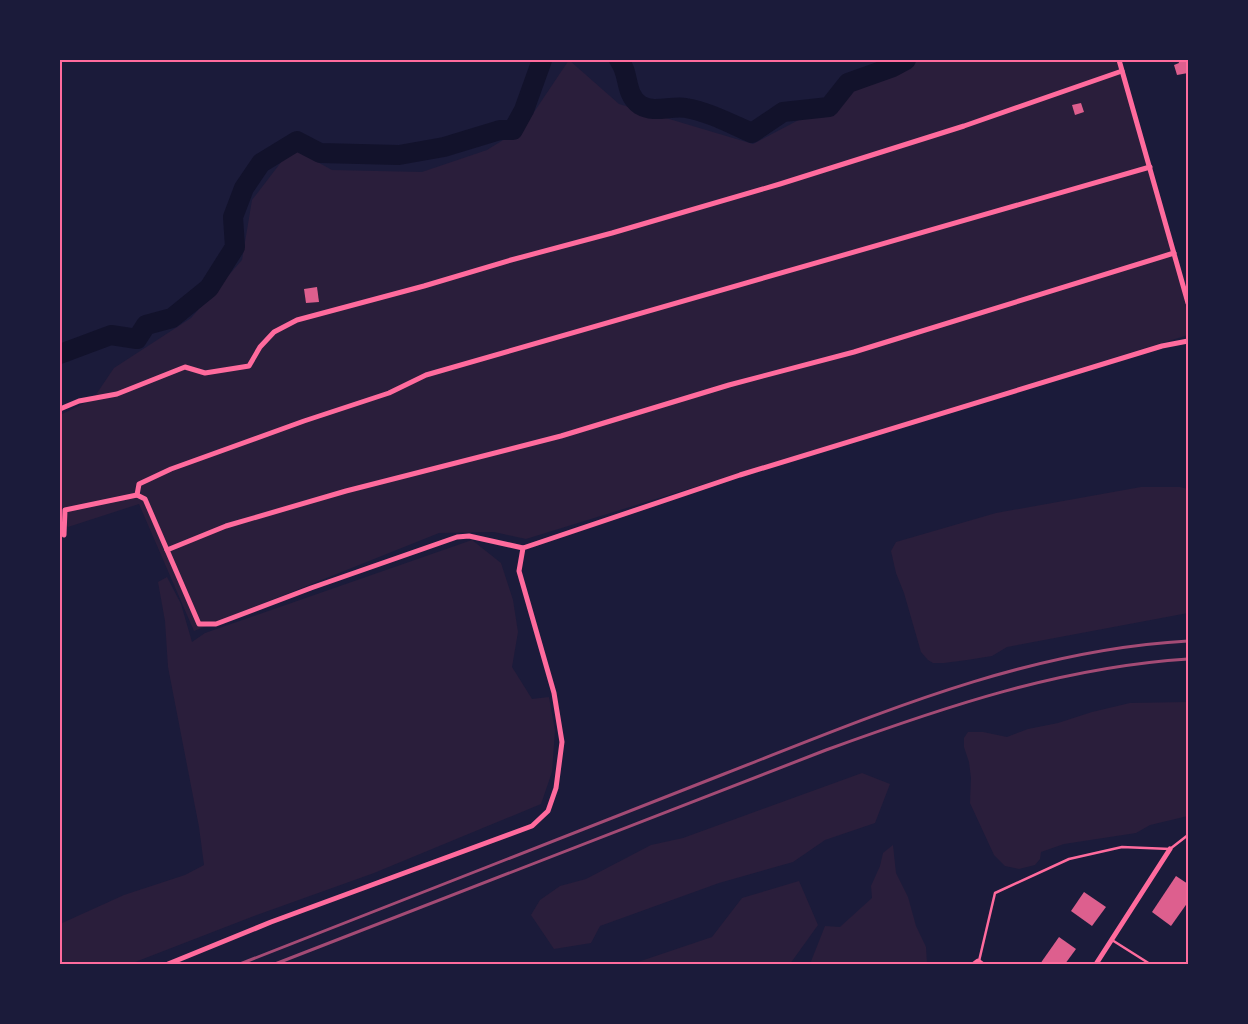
<svg xmlns="http://www.w3.org/2000/svg" width="1248" height="1024" viewBox="0 0 1248 1024" font-family="'Fira Sans Condensed',sans-serif">
<style>
.green{fill:#2a1e3b}
.lines{fill:none;stroke-linecap:round;stroke-linejoin:round}
.river{stroke:#12122b;stroke-width:20}
.building{fill:#dd5f8e}
.service{stroke:#ff6b9d;stroke-width:2.5}
.minor{stroke:#ff6b9d;stroke-width:5}
.rail{stroke:#a44b75;stroke-width:3}
.neatline{fill:none;stroke:#ff6b9d;stroke-width:2}
</style>
<rect width="100%" height="100%" fill="#1b1b3a"/>
<g class="green">
<path d="M569,60l50,44 134,40 160,-84h206l55,193 14,63v19l-662,204 -32,-7 -55,1 -245,98 -55,-127 -71,23 -8,-10v-102l33,-16 21,-31 77,-50 51,-58 10,-60 40,-52 40,22 90,2 65,-22 37,-23z"/>
<path d="M1141,487h39l8,2v124l-181,34 -15,9 -25,4 -23,3h-11l-5,-3 -7,-8 -17,-59 -8,-20 -5,-22 5,-9 100,-29z"/>
<path d="M472,540l29,23 12,37 5,32 -6,35 20,32 17,-2 6,34 -3,41 -11,32 -167,69 -120,43 -124,48h-70v-40l64,-29 61,-20 19,-10 -5,-38 -31,-160 -3,-46 -7,-39 9,-5 14,27 11,38 13,-9z"/>
<path d="M1188,702v114l-38,9 -14,8 -72,11 -23,8 -1,7 -5,6 -16,4 -14,-3 -11,-11 -24,-52 1,-25 -2,-16 -5,-15v-9l4,-6h15l24,5 21,-8 30,-6 34,-11 38,-9z"/>
<path d="M862,773l28,11 -15,39 -50,17 -32,22 -74,21 -119,43 -9,17 -37,6 -23,-34 9,-15 20,-14 26,-7 65,-34 32,-7z"/>
<path d="M893,845l3,28 12,24 8,29 10,21 1,17h-117l15,-38 15,1 32,-29 -1,-12 9,-20 3,-13z"/>
<path d="M799,881l19,44 -28,39h-158l80,-27 30,-39z"/>
</g>
<g class="lines">
<g class="river">
<path d="M619,60c11,13 5,34 21,45 15,9 31,0 46,3 23,4 45,16 66,25l31,-21 46,-5 19,-24 45,-16 13,-7"/>
<path d="M60,354l51,-19 26,4 9,-14 26,-7 37,-30 26,-41 -2,-30 11,-29 17,-25 36,-22 23,12 79,2 45,-8 56,-17h13l11,-20 18,-50"/>
</g>
</g>
<g class="building">
<path d="M1178,60h10v13l-11,2 -3,-10 5,-2z"/>
<path d="M1081,103l3,9 -9,3 -3,-10z"/>
<path d="M317,287l2,15 -13,1 -2,-14z"/>
<path d="M1176,876l12,8v18l-17,24 -19,-14z"/>
<path d="M1084,892l22,15 -14,19 -21,-15z"/>
<path d="M1059,937l17,12 -11,15h-25z"/>
</g>
<g class="lines">
<g class="service">
<path d="M1112,940l38,24"/>
<path d="M979,961l16,-68 74,-34 53,-12 48,2 18,-14"/>
</g>
<g class="minor">
<path d="M1119,60l69,243"/>
<path d="M60,409l19,-8 38,-7 68,-27 20,6 44,-7 11,-19 14,-15 23,-12 127,-34 87,-26 101,-27 168,-49 184,-58 158,-55"/>
<path d="M137,495l2,-11 32,-15 133,-48 85,-28 37,-18 724,-208"/>
<path d="M60,528l4,7 1,-25 72,-15 8,4 54,125h17l95,-36 146,-51 12,-1 54,12"/>
<path d="M167,550l59,-24 120,-35 215,-55 168,-51 125,-33 320,-99"/>
<path d="M168,964l103,-42 261,-96 16,-15 8,-23 6,-46 -8,-49 -35,-122 4,-23 217,-73 422,-129 26,-5"/>
<path d="M974,964l4,-3 4,3"/>
<path d="M1096,964l74,-115"/>
</g>
<g class="rail">
<path d="M240,964c162,-63 323,-128 484,-190 151,-59 300,-124 464,-133"/>
<path d="M275,964l551,-214c118,-43 236,-83 362,-91"/>
</g>
</g>
<rect width="1248" height="1024" fill="none" stroke="#1b1b3a" stroke-width="122"/>
<rect x="61" y="61" width="1126" height="902" class="neatline"/>
</svg>
